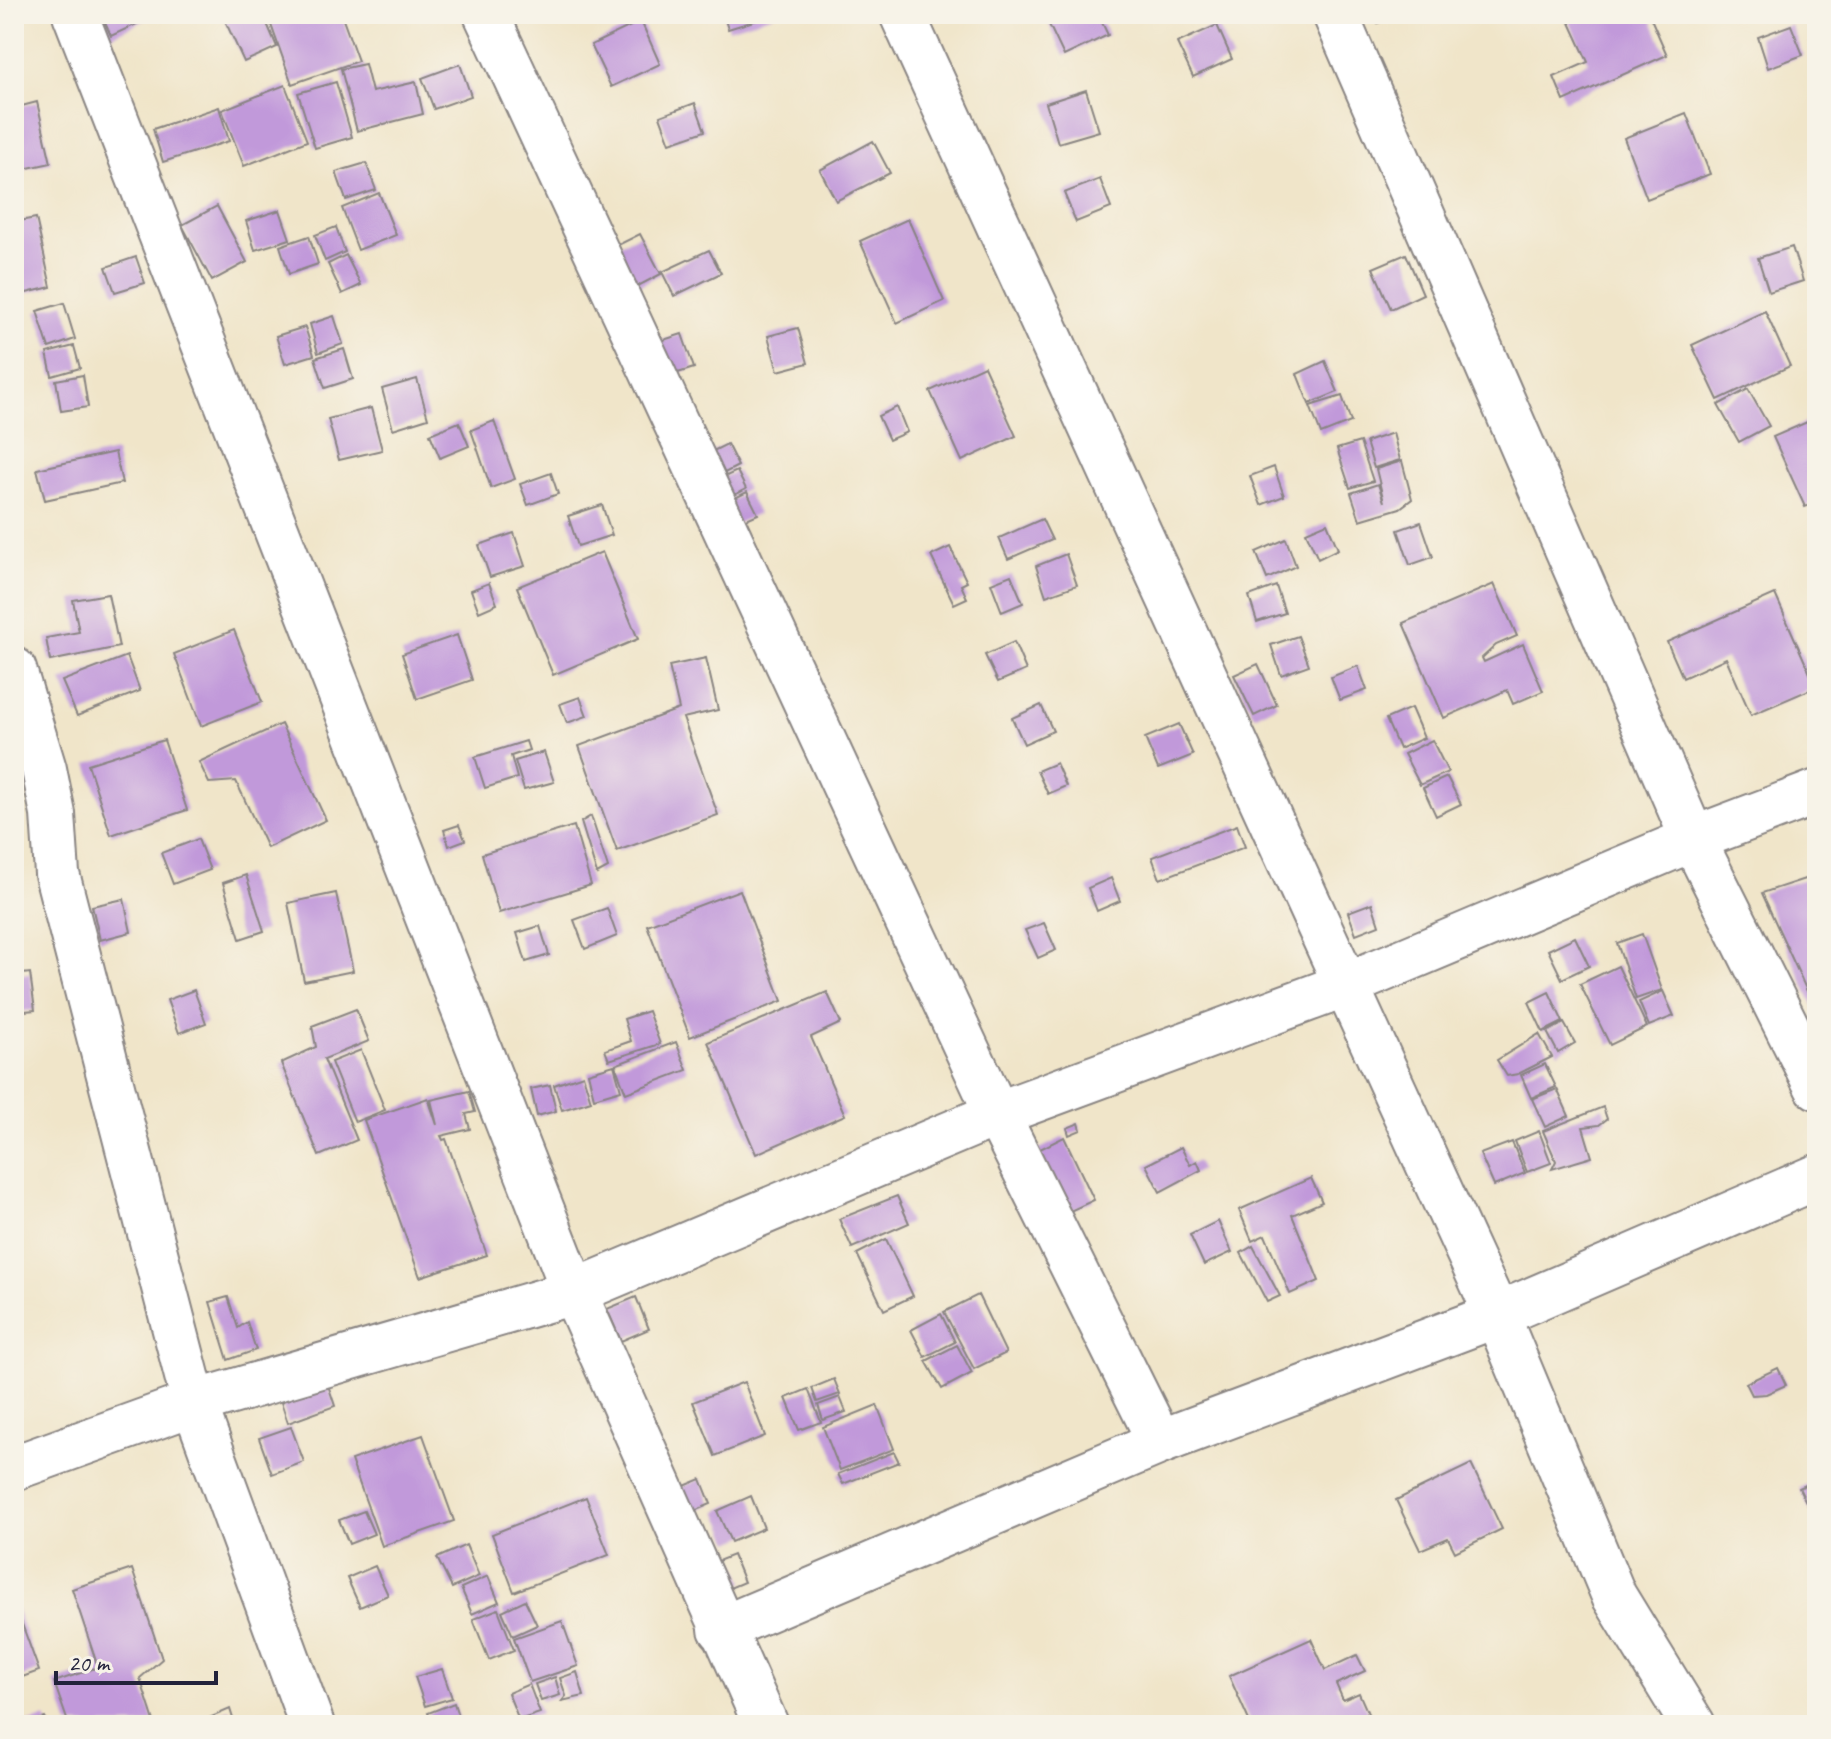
<svg xmlns="http://www.w3.org/2000/svg" width="1831" height="1739" viewBox="0 0 1831 1739" font-family="Caveat,sans-serif">
<style>
.building{fill:#c199da}
.lines{fill:none;stroke-linecap:round;stroke-linejoin:round}
.street-casing{stroke:#898482;stroke-width:48}
.street{stroke:#fff;stroke-width:44}
</style>
<rect width="100%" height="100%" fill="#f7f3e8"/>
<filter id="ink" filterUnits="userSpaceOnUse"><feTurbulence type="fractalNoise" baseFrequency=".0125" numOctaves="2"/><feDisplacementMap in="SourceGraphic" scale="16" xChannelSelector="R" yChannelSelector="G"/><feConvolveMatrix kernelMatrix="1 2 1 2 8 2 1 2 1" color-interpolation-filters="sRGB"/></filter>
<filter id="wash" filterUnits="userSpaceOnUse"><feTurbulence type="fractalNoise" baseFrequency=".006" numOctaves="4" result="noise"/><feDisplacementMap in="SourceGraphic" scale="32" xChannelSelector="R" yChannelSelector="G"/><feGaussianBlur stdDeviation="1.8" result="paint"/><feColorMatrix in="noise" values="0 0 0 0 0 0 0 0 0 0 0 0 0 0 0 0 0 1.4 0 .05"/><feComposite in="paint" operator="in"/></filter>
<g filter="url(#wash)">
<rect width="100%" height="100%" fill="#f0e5c9"/>
<g id="blocks">
<g class="building">
<path d="M101,14h57l-47,22z"/>
<path d="M222,14h41l14,33 -33,15z"/>
<path d="M282,14h59l17,47 -66,23 -23,-65z"/>
<path d="M723,14h51v1l-46,14z"/>
<path d="M1044,14h54l10,21 -44,21z"/>
<path d="M1375,14h26l-23,9z"/>
<path d="M1566,14h83l18,41 -103,46 -10,-24 34,-15z"/>
<path d="M641,21l19,43 -49,23 -20,-42z"/>
<path d="M1217,25l15,34 -39,18 -16,-34z"/>
<path d="M1791,25l12,30 -35,13 -10,-31z"/>
<path d="M365,64l7,28 44,-10 7,32 -66,17 -16,-62z"/>
<path d="M460,64l11,32 -37,13 -12,-31z"/>
<path d="M336,82l16,55 -37,11 -17,-55z"/>
<path d="M285,85l22,56 -63,25 -22,-56z"/>
<path d="M1086,90l13,41 -41,12 -12,-40z"/>
<path d="M37,102l14,61 -37,8v-63z"/>
<path d="M695,103l10,28 -35,12 -10,-27z"/>
<path d="M219,107l10,34 -66,21 -10,-33z"/>
<path d="M1686,113l24,61 -63,25 -23,-61z"/>
<path d="M873,141l17,32 -54,28 -16,-31z"/>
<path d="M366,163l10,27 -30,10 -10,-28z"/>
<path d="M1100,179l11,29 -35,14 -12,-29z"/>
<path d="M379,193l17,42 -38,15 -16,-42z"/>
<path d="M217,206l30,56 -35,19 -30,-56z"/>
<path d="M280,210l10,29 -35,11 -9,-29z"/>
<path d="M36,218l15,69 -37,9v-74z"/>
<path d="M908,219l36,82 -47,22 -37,-82z"/>
<path d="M336,227l9,25 -20,9 -10,-26z"/>
<path d="M640,234l21,40 -42,22 -21,-41z"/>
<path d="M309,236l9,28 -29,10 -9,-28z"/>
<path d="M1792,247l11,34 -34,11 -11,-34z"/>
<path d="M709,250l12,23 -47,23 -12,-24z"/>
<path d="M1406,254l17,40 -32,15 -18,-41z"/>
<path d="M346,255l15,30 -19,9 -14,-30z"/>
<path d="M136,257l9,26 -30,9 -9,-25z"/>
<path d="M64,303l11,36 -26,9 -12,-37z"/>
<path d="M1765,311l25,55 -72,34 -26,-55z"/>
<path d="M334,316l9,28 -25,9 -8,-29z"/>
<path d="M305,327l9,28 -29,9 -9,-28z"/>
<path d="M798,328l10,35 -30,8 -10,-35z"/>
<path d="M682,334l12,34 -39,12 -10,-34z"/>
<path d="M74,346l6,22 -28,8 -5,-23z"/>
<path d="M344,349l9,30 -28,9 -10,-30z"/>
<path d="M1325,361l13,31 -29,12 -12,-30z"/>
<path d="M984,366l32,70 -54,25 -32,-70z"/>
<path d="M83,375l5,32 -27,4 -5,-31z"/>
<path d="M417,379l11,39 -35,11 -11,-40z"/>
<path d="M1748,389l21,37 -30,16 -21,-37z"/>
<path d="M1342,396l9,26 -30,12 -11,-28z"/>
<path d="M897,407l10,25 -18,8 -11,-24z"/>
<path d="M371,408l11,42 -43,10 -11,-41z"/>
<path d="M494,421l21,58 -24,9 -20,-58z"/>
<path d="M459,422l10,24 -29,12 -10,-24z"/>
<path d="M1807,422l10,21v59l-12,5 -32,-70z"/>
<path d="M1393,433l7,27 -26,8 -8,-26z"/>
<path d="M1360,442l13,39 -23,7 -13,-39z"/>
<path d="M727,444l11,22 -25,13 -12,-22z"/>
<path d="M115,452l7,31 -77,17 -8,-31z"/>
<path d="M1402,461l10,38 -12,9 -40,12 -9,-27 27,-9 6,18 -8,-33z"/>
<path d="M1274,467l10,29 -23,9 -11,-29z"/>
<path d="M737,471l9,18 -25,13 -10,-19z"/>
<path d="M551,473l7,21 -30,11 -8,-21z"/>
<path d="M747,492l11,22 -25,11 -10,-21z"/>
<path d="M1817,504v20h-1l-5,-18z"/>
<path d="M602,505l10,30 -34,11 -10,-30z"/>
<path d="M1042,519l10,21 -44,19 -9,-21z"/>
<path d="M1421,522l12,35 -23,8 -12,-35z"/>
<path d="M1327,523l11,26 -20,10 -12,-27z"/>
<path d="M514,533l11,33 -35,11 -11,-32z"/>
<path d="M1286,539l10,27 -29,13 -11,-27z"/>
<path d="M950,547l17,35 -6,3 6,13 -13,6 -23,-48z"/>
<path d="M602,552l36,87 -85,36 -36,-88z"/>
<path d="M1066,554l11,31 -31,11 -10,-30z"/>
<path d="M1011,575l12,28 -21,9 -11,-29z"/>
<path d="M489,583l8,21 -18,8 -8,-22z"/>
<path d="M1494,584l23,52 -21,9 -14,13 2,4 39,-18 20,47 -30,13 -6,-14 -63,28 -41,-95z"/>
<path d="M1276,586l9,27 -28,9 -8,-26z"/>
<path d="M108,594l11,53 -69,14 -4,-23 33,-6 -6,-32z"/>
<path d="M1775,594l41,93 -65,28 -25,-57 -43,20 -16,-36z"/>
<path d="M234,630l28,72 -61,24 -27,-72z"/>
<path d="M457,635l15,45 -55,19 -15,-45z"/>
<path d="M1298,636l11,29 -28,10 -10,-30z"/>
<path d="M1014,642l12,28 -28,12 -13,-27z"/>
<path d="M127,656l13,35 -63,25 -15,-35z"/>
<path d="M706,658l12,52 -35,8 35,97 -101,36 -38,-105 100,-37 -10,-43z"/>
<path d="M1258,664l19,41 -23,11 -20,-41z"/>
<path d="M1358,666l9,24 -27,10 -9,-23z"/>
<path d="M580,697l7,19 -20,7 -7,-19z"/>
<path d="M1041,705l12,26 -29,13 -12,-26z"/>
<path d="M1411,708l13,30 -25,11 -13,-30z"/>
<path d="M281,724l45,96 -59,28 -31,-67 -27,2 -10,-21z"/>
<path d="M1179,724l14,31 -35,14 -13,-31z"/>
<path d="M164,740l23,70 -76,25 -23,-71z"/>
<path d="M1432,740l16,32 -28,13 -16,-31z"/>
<path d="M526,741l3,9 -18,6 6,22 -32,10 -10,-31z"/>
<path d="M544,752l10,30 -30,8 -9,-29z"/>
<path d="M1056,763l10,23 -18,8 -11,-23z"/>
<path d="M1447,777l14,27 -25,12 -13,-28z"/>
<path d="M591,816l17,52 -11,6 -16,-52z"/>
<path d="M459,825l6,15 -16,6 -5,-16z"/>
<path d="M1237,825l8,22 -85,32 -8,-22z"/>
<path d="M574,826l17,59 -92,28 -17,-59z"/>
<path d="M198,839l12,31 -37,14 -12,-31z"/>
<path d="M246,875l18,56 -24,8 -17,-56z"/>
<path d="M1817,875v138l-55,-120z"/>
<path d="M1111,878l9,23 -23,10 -9,-23z"/>
<path d="M740,890l42,111 -92,36 -43,-112z"/>
<path d="M336,893l17,78 -49,10 -16,-78z"/>
<path d="M124,899l7,33 -31,8 -8,-34z"/>
<path d="M1372,903l7,22 -23,9 -8,-22z"/>
<path d="M607,908l10,28 -32,13 -11,-29z"/>
<path d="M1044,923l12,27 -18,8 -13,-28z"/>
<path d="M540,926l9,29 -23,7 -9,-29z"/>
<path d="M1642,934l20,56 -26,9 -19,-56z"/>
<path d="M1575,937l14,29 -27,13 -14,-29z"/>
<path d="M1618,966l29,61 -37,18 -30,-61z"/>
<path d="M30,973l5,37 -21,2v-37z"/>
<path d="M194,990l12,33 -27,10 -12,-33z"/>
<path d="M1663,991l11,25 -25,10 -10,-24z"/>
<path d="M827,992l14,31 -30,14 34,78 -89,39 -48,-112z"/>
<path d="M1549,992l14,30 -20,10 -14,-30z"/>
<path d="M356,1009l13,32 -45,18 33,81 -38,16 -38,-93 35,-16 -4,-21z"/>
<path d="M648,1011l12,33 -51,16 -4,-10 26,-9 -7,-22z"/>
<path d="M1564,1023l11,20 -17,10 -11,-21z"/>
<path d="M1539,1034l13,23 -34,17 -11,2 -10,-16z"/>
<path d="M676,1042l11,28 -61,23 -11,-28z"/>
<path d="M361,1050l24,60 -30,12 -24,-60z"/>
<path d="M1545,1064l11,23 -25,11 -10,-23z"/>
<path d="M614,1065l7,25 -27,8 -6,-25z"/>
<path d="M583,1075l8,26 -29,9 -8,-25z"/>
<path d="M550,1085l6,26 -19,5 -6,-27z"/>
<path d="M1557,1089l12,27 -24,11 -13,-28z"/>
<path d="M469,1091l6,21 -9,2 4,15 -29,7 2,4 3,-1 41,116 -67,22 -56,-157 64,-22 9,27 -6,-25z"/>
<path d="M1603,1107l4,12 -8,6 -16,2 9,30 -40,12 4,-8 -13,-30z"/>
<path d="M1079,1123l2,7 -12,5 -2,-7z"/>
<path d="M1539,1131l12,32 -24,9 -12,-31z"/>
<path d="M1064,1137l30,63 -26,12 -30,-62z"/>
<path d="M1512,1142l13,31 -31,13 -14,-32z"/>
<path d="M1181,1147l9,18 7,-4 4,9 -41,22 -14,-27z"/>
<path d="M1311,1178l11,24 -30,13 27,66 -29,13 -25,-59 -13,6 -13,-31z"/>
<path d="M897,1196l12,27 -57,25 -13,-29z"/>
<path d="M1218,1221l14,31 -28,13 -14,-30z"/>
<path d="M886,1239l27,57 -29,14 -27,-56z"/>
<path d="M1253,1246l27,50 -13,6 -26,-49z"/>
<path d="M978,1295l28,58 -32,16 -30,-57z"/>
<path d="M228,1297l10,31 9,-6 9,28 -28,10 -18,-58z"/>
<path d="M636,1297l13,32 -28,12 -14,-32z"/>
<path d="M941,1314l14,28 -30,15 -14,-27z"/>
<path d="M957,1345l15,28 -30,16 -16,-28z"/>
<path d="M1778,1368l8,17 -20,9 -14,1 -6,-12z"/>
<path d="M834,1379l6,15 -23,8 -5,-14z"/>
<path d="M327,1382l8,24 -47,17 -8,-24z"/>
<path d="M744,1382l21,54 -50,20 -22,-54z"/>
<path d="M808,1389l13,33 -22,8 -13,-32z"/>
<path d="M840,1397l6,15 -23,8 -5,-15z"/>
<path d="M877,1405l17,44 -54,21 -17,-43z"/>
<path d="M291,1427l13,35 -32,12 -13,-36z"/>
<path d="M423,1435l31,86 -72,25 -31,-86z"/>
<path d="M894,1452l5,10 -56,22 -5,-10z"/>
<path d="M1471,1464l31,65 -47,23 -7,-14 -28,12 -24,-50z"/>
<path d="M701,1479l10,25 -24,10 -10,-25z"/>
<path d="M1817,1480v32l-7,-2 -11,-22z"/>
<path d="M751,1496l13,32 -33,14 -14,-31z"/>
<path d="M586,1497l23,58 -95,37 -22,-58z"/>
<path d="M364,1511l10,23 -25,10 -10,-24z"/>
<path d="M466,1545l13,31 -27,12 -15,-30z"/>
<path d="M733,1555l11,27 -26,11 -10,-28z"/>
<path d="M375,1566l13,29 -28,12 -13,-29z"/>
<path d="M132,1569l30,90 -22,19 14,43 -13,4h-72l-15,-43 44,-15 -26,-78z"/>
<path d="M488,1576l11,26 -27,12 -11,-26z"/>
<path d="M525,1600l12,25 -24,11 -11,-25z"/>
<path d="M14,1602l25,69 -25,9z"/>
<path d="M498,1609l16,41 -25,10 -16,-41z"/>
<path d="M562,1621l16,45 -48,16 -16,-44z"/>
<path d="M1311,1639l14,31 32,-15 8,16 -29,13 7,16 16,-7 11,25 -14,7h-105l-22,-49z"/>
<path d="M442,1669l10,29 -27,8 -10,-29z"/>
<path d="M577,1672l7,24 -22,5 4,-5 -6,-18z"/>
<path d="M555,1677l5,18 -19,6 -6,-17z"/>
<path d="M529,1684l11,29 -21,7 -11,-27z"/>
<path d="M454,1703l7,22h-29l-4,-12z"/>
<path d="M230,1709l5,16h-42z"/>
<path d="M45,1718l3,7h-24v-1z"/>
</g>
</g>
</g>
<g filter="url(#ink)">
<use href="#blocks" fill-opacity="0" stroke="#898482" stroke-width="2"/>
<g class="lines">
<defs>
<g id="street">
<path d="M75,14l499,1278 192,433"/>
<path d="M486,14l511,1100 163,328"/>
<path d="M902,14l595,1301 117,281 79,129"/>
<path d="M1335,14l358,825 124,248"/>
<path d="M14,670l30,99 9,45 4,60 137,529 118,322"/>
<path d="M14,1468l180,-65 380,-111 423,-178 349,-129 347,-146 124,-47"/>
<path d="M721,1629l439,-187 337,-127 320,-138"/>
</g>
</defs>
<use href="#street" class="street-casing"/>
<use href="#street" class="street"/>
</g>
</g>
<rect width="1831" height="1739" fill="none" stroke="#f7f3e8" stroke-width="48"/>
<path d="M56 1671v12h160v-12" fill="none" stroke="#22223b" stroke-width="4"/>
<text x="68" y="1671" font-size="24" fill="#22223b" stroke="#f7f3e8" stroke-width="6" paint-order="stroke">20 m</text>
</svg>
